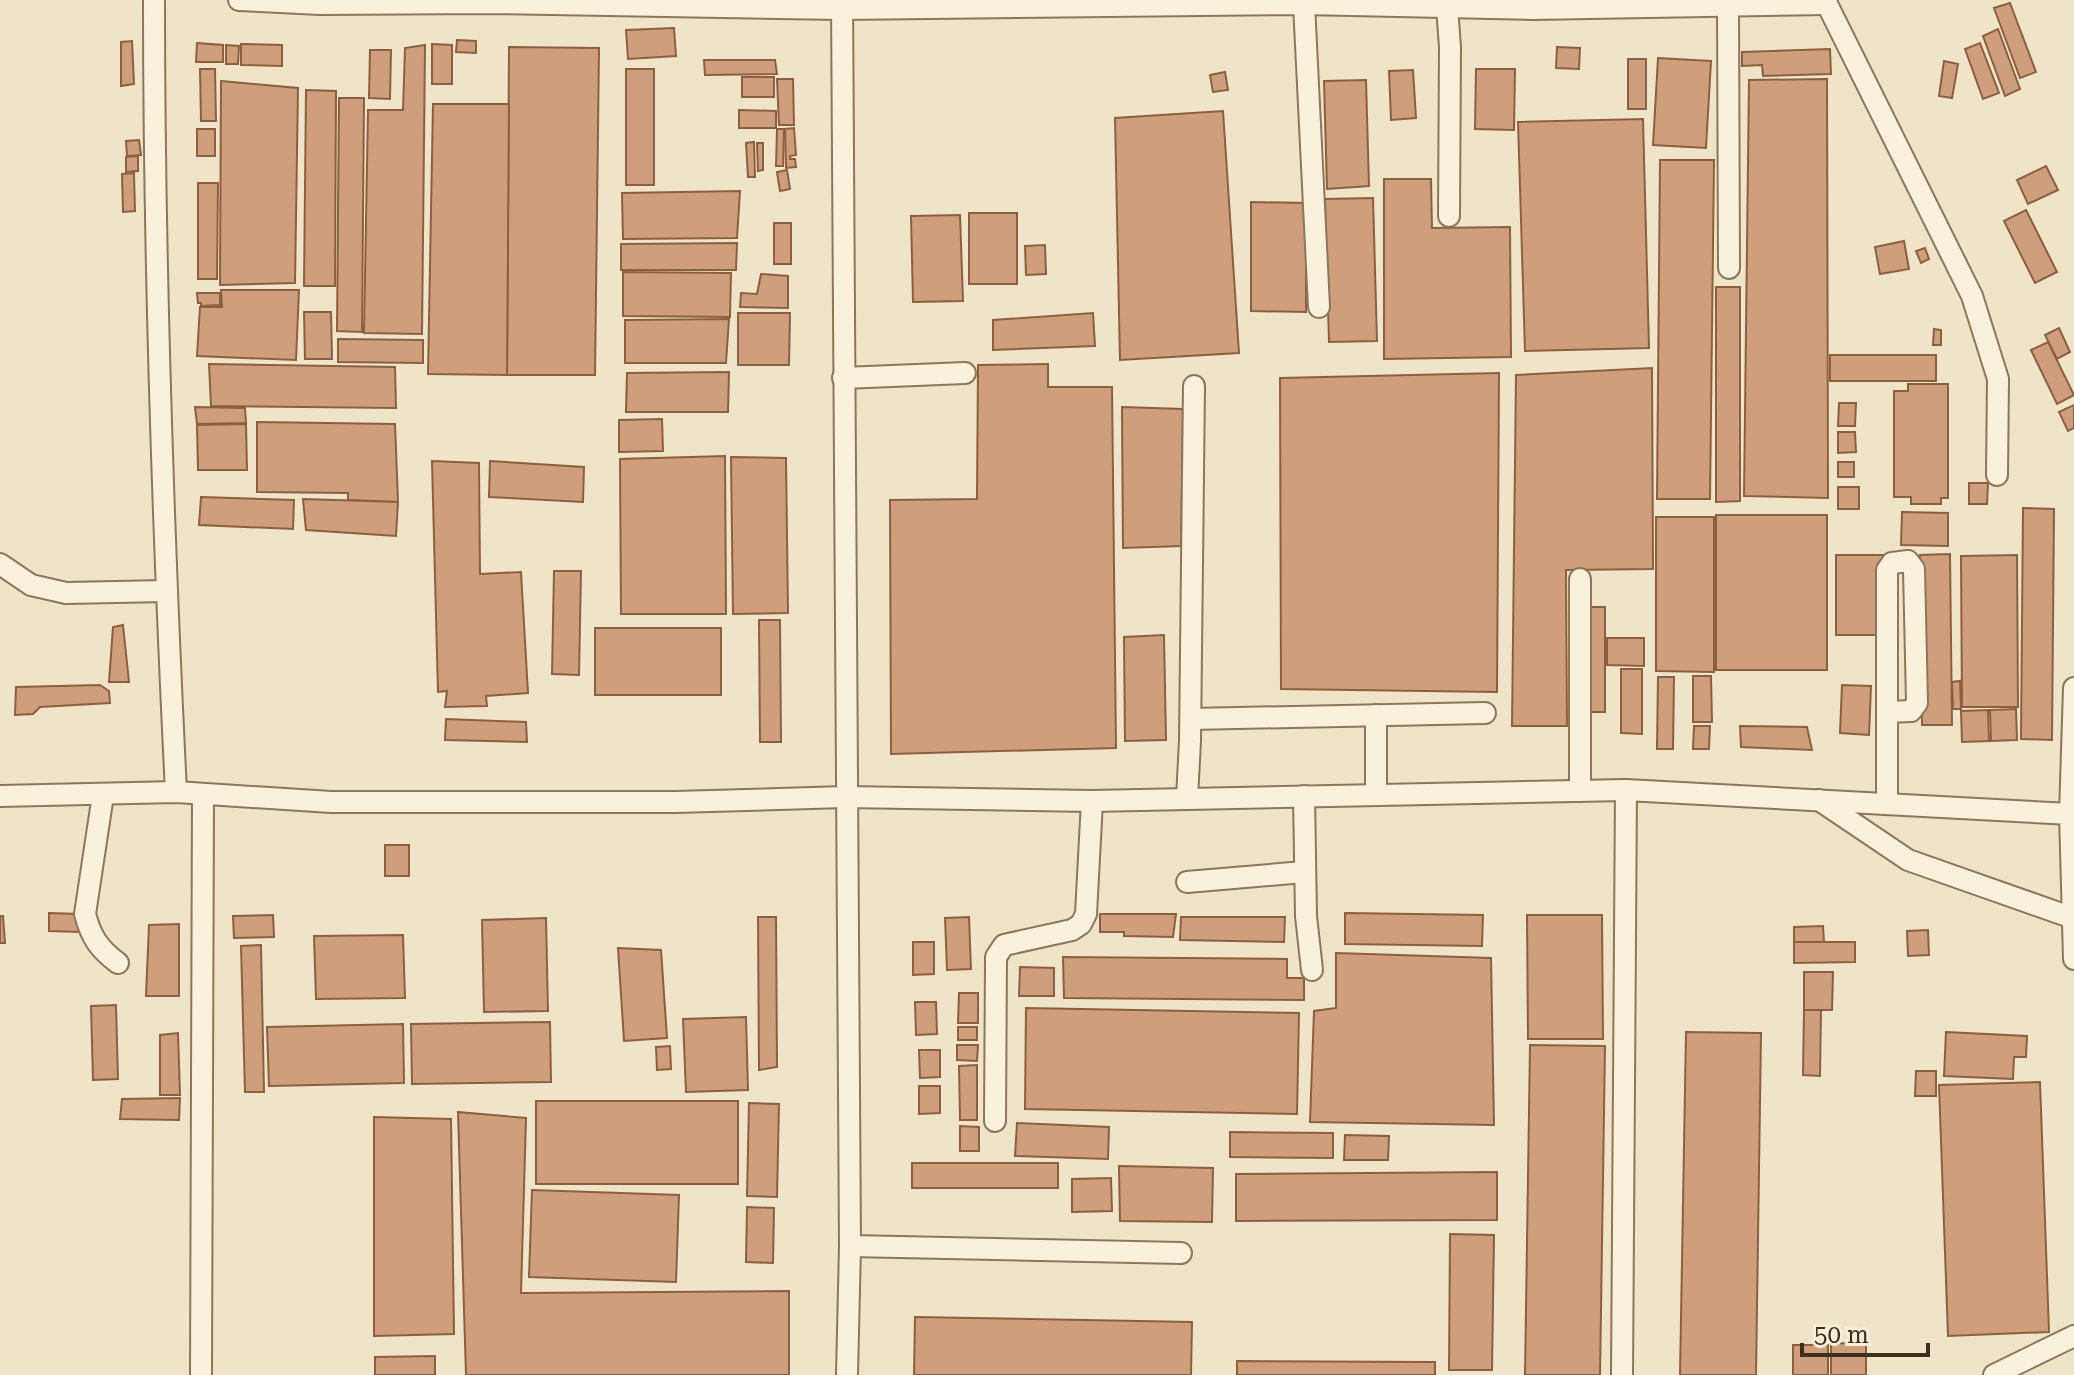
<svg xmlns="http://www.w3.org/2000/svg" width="2074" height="1375" viewBox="0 0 2074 1375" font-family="'Roboto Serif',serif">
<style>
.building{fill:#cf9f7d;stroke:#8d5f41;stroke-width:2}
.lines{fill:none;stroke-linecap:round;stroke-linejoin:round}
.minor-casing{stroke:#8d765c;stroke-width:24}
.minor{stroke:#faf1dc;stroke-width:20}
</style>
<rect width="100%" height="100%" fill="#f0e4c8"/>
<g class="building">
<path d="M2010,3l26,69 -16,6 -26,-70z"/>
<path d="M674,28l2,28 -48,3 -2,-29z"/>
<path d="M1998,29l22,60 -15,7 -22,-60z"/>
<path d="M457,40l19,1v12l-20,-1z"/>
<path d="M132,41l2,43 -13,2v-44z"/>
<path d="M197,43l26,2v17h-27z"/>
<path d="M1980,43l19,50 -16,6 -18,-50z"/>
<path d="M241,44l41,1v21l-41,-1z"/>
<path d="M432,44l20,1v39h-20z"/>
<path d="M226,45l13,1 -1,18h-12z"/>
<path d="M425,45l-3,289 -58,-1 4,-223h35l2,-62z"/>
<path d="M509,47l90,1 -4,327h-88z"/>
<path d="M1557,47l23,1 -1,21 -23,-1z"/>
<path d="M1830,49l1,25 -68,2 -1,-11 -20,1v-14z"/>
<path d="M370,50h21l-1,49 -21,-1z"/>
<path d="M1658,58l53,3 -5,87 -53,-3z"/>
<rect x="1628" y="59" width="18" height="50"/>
<path d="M704,60h71l2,14 -72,1z"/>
<path d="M1944,61l14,3 -6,34 -13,-2z"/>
<path d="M200,69h15l1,52h-15z"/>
<rect x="626" y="69" width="28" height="116"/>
<path d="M1476,69h39l-1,61 -39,-1z"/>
<path d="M1413,70l3,48 -25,2 -2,-49z"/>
<path d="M1225,72l3,18 -15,2 -3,-17z"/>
<rect x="742" y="77" width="32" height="20"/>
<path d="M777,79h16l1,46h-15z"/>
<path d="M1827,79l1,419 -84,-2 5,-416z"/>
<path d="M1366,80l3,106 -42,3 -3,-108z"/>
<path d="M221,81l77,7 -3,195 -75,2z"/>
<path d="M306,90l30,1 -1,195h-31z"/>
<path d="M339,98h25l-2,234 -25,-1z"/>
<path d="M433,104h76l-2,271 -79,-1z"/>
<path d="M739,110l37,1v17h-37z"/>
<path d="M1223,111l16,242 -119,7 -5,-242z"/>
<path d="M1643,119l6,229 -124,3 -7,-229z"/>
<path d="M794,128l2,27 -6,1v3h5l1,8 -10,1 -1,-39z"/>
<rect x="197" y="129" width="18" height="27"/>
<path d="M777,129h7l-1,37h-7z"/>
<path d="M139,140l2,15 -14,1 -1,-15z"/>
<path d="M754,142l1,35h-7l-2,-34z"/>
<path d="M757,143h6v27l-5,1z"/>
<path d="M138,156v15l-12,1v-15z"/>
<path d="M1660,160h54l-4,339h-53z"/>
<path d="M2046,166l12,24 -30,14 -11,-24z"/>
<path d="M787,170l3,19 -10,2 -3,-19z"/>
<path d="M134,173l1,38 -12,1 -1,-38z"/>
<path d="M1384,179h47l1,49 78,-1 1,130 -127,2z"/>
<path d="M198,183h20l-1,96h-19z"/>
<path d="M740,191l-3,47 -114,1 -1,-46z"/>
<path d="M1373,198l4,143 -48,1 -4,-143z"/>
<path d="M1251,202l55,1v109l-55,-1z"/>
<path d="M2026,210l31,62 -22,11 -31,-62z"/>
<rect x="969" y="213" width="48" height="71"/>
<path d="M960,215l3,86 -50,1 -2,-86z"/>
<rect x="774" y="223" width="17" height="41"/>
<path d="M1904,241l5,28 -29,5 -5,-27z"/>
<path d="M737,243l-1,27h-115v-26z"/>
<path d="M1045,245l1,29 -20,1 -1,-29z"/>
<path d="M1925,248l4,11 -8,4 -5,-12z"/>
<path d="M623,272l108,1 -1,44 -107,-1z"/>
<path d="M761,274l27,2v32l-48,-1 1,-14 16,1z"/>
<path d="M1716,287h24v214l-24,1z"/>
<path d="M221,290h78l-3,70 -99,-4 3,-49h22z"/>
<path d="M197,293h23v12l-19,1v-3h-3z"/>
<path d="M304,312h27l1,47h-27z"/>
<path d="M738,313h52l-1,52h-51z"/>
<path d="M1093,313l2,33 -102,4v-30z"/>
<path d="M729,319l-3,44h-101v-43z"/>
<path d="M2059,328l11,24 -13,7 -12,-24z"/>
<path d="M1934,329l7,1v15h-8z"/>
<path d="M338,339l85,1v23l-85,-1z"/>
<path d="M2048,342l26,53 -17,9 -26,-54z"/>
<rect x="1830" y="355" width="106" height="26"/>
<path d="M209,364l186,3 1,41 -185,-2z"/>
<path d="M1048,364v23h64l4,361 -225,6 -1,-254 87,-1 1,-134z"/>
<path d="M1652,368l1,201 -87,1 1,156h-55l4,-351z"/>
<path d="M729,372l-1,40h-102l1,-39z"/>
<path d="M1499,373l-2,319 -216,-3 -1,-311z"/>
<path d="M1908,384h40v114h-7v6h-30v-7h-17v-106h14z"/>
<path d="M1839,403h17l-1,23h-17z"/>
<path d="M2074,405v23l-6,3 -9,-19z"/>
<path d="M195,407l50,1 1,15 -49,1z"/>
<path d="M1122,407l61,2 -2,137 -58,2z"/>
<path d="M662,419l1,32 -44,1v-32z"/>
<path d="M257,422l138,2 3,78 -50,-2v-7l-91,-1z"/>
<path d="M246,424l1,46h-49l-1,-45z"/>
<path d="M1838,432h17l1,20 -18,1z"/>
<path d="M725,456l1,158h-105l-1,-155z"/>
<path d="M731,457l55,1 2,155 -55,1z"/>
<path d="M432,461l47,2 1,111 41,-2 7,121 -42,3 1,10 -42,1 2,-16 -9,1z"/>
<path d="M490,461l94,6 -1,35 -94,-5z"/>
<rect x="1838" y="462" width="16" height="15"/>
<path d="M1969,483h19l-1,21h-18z"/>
<rect x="1838" y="487" width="21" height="22"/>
<path d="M201,497l93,3 -1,29 -94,-4z"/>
<path d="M303,499l95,3 -2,34 -90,-6z"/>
<path d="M2023,508l31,1 -2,231 -31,-1z"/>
<path d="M1902,512l46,1v33l-47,-1z"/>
<rect x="1716" y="515" width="111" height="155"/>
<path d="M1656,517h58v155l-58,-1z"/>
<path d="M1950,554l2,171h-30l-2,-170z"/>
<path d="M1836,555h48l1,80h-49z"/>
<path d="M2017,555l1,152h-56l-1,-151z"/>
<path d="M554,571h27l-2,104 -27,-1z"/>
<path d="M1587,607h18v105h-17z"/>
<path d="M759,620h21l1,122h-21z"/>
<path d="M123,625l6,57h-20l4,-55z"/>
<rect x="595" y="628" width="126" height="67"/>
<path d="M1164,635l2,105 -41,1 -1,-104z"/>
<path d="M1607,638h37v28l-37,-1z"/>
<path d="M1621,669h21v65l-21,-1z"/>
<path d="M1693,676h18l1,46h-19z"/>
<path d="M1658,677h16l-1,72h-16z"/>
<path d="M1960,681l1,28h-8l-1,-27z"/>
<path d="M100,685l9,6 1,12 -70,4 -7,7 -18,1 1,-28z"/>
<path d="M1842,685l29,1 -2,49 -29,-2z"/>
<path d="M2016,709l1,31 -26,1 -1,-31z"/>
<path d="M1988,710l1,31 -27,1 -1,-31z"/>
<path d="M446,719l80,3 1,20 -82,-2z"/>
<path d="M1694,726h16l-1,23h-16z"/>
<path d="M1740,726l67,1 5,23 -71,-3z"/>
<rect x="385" y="845" width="24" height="31"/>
<path d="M49,913l30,1v18l-30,-1z"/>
<path d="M1345,913l138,2 -1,31 -137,-2z"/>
<path d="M1100,914h76l-3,23 -49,-1v-4h-24z"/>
<path d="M273,915l1,22 -40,1 -1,-22z"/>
<path d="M1527,915h75l1,124h-75z"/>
<path d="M0,916h3l2,27h-5z"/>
<path d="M758,917h18l1,150 -18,3z"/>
<path d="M969,917l2,52 -24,1 -2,-52z"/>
<path d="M1181,917h104l-1,25 -104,-2z"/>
<path d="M546,918l2,93 -64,1 -2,-92z"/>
<path d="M179,924v72h-33l3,-71z"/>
<path d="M1823,926l1,16h-30v-15z"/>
<path d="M1928,930l1,25 -21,1 -1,-25z"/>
<path d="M403,935l2,63 -89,1 -2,-63z"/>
<path d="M913,942h21v32l-21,1z"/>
<path d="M1794,942h61v20l-61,1z"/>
<path d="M261,945l3,147h-19l-4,-146z"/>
<path d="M618,948l43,2 6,88 -43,3z"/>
<path d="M1336,953l155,5 3,167 -184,-3 4,-111 22,-3z"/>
<path d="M1063,957l224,2v19h17v22l-240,-2z"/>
<path d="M1020,967l34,1v28h-35z"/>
<path d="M1804,972h29l-1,38h-28z"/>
<path d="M959,993h19v30h-20z"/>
<path d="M915,1002h21l1,32 -21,1z"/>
<path d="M116,1005l2,74 -25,1 -2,-74z"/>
<path d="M1026,1008l273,5 -2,101 -272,-5z"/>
<path d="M1804,1010h17l-1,66 -17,-1z"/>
<path d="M746,1017l2,73 -62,2 -3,-73z"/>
<path d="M550,1022l1,60 -139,2 -1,-60z"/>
<path d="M403,1024l1,59 -135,3 -2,-59z"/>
<rect x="958" y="1027" width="19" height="13"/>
<path d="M1686,1032l75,1 -5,342h-76z"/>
<path d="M1946,1032l81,4 -1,21h-12l-1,22 -69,-3z"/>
<path d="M178,1033l2,62h-20v-60z"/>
<path d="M957,1045h21l-1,16 -20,-1z"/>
<path d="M1530,1045l75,1 -5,329h-75z"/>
<path d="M670,1046l1,23 -14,1 -1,-23z"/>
<path d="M919,1050h21v27l-20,1z"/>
<path d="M977,1065v55h-17l-1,-54z"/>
<path d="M1916,1071h20v25h-21z"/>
<path d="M2040,1082l9,250 -101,4 -9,-251z"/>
<path d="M919,1086h21v27l-21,1z"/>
<path d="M180,1098l-1,22 -59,-1 2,-20z"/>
<rect x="536" y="1101" width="202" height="83"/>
<path d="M749,1103l30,1 -2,93 -30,-1z"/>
<path d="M458,1112l68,6 -5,175 268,-2v84h-323z"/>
<path d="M374,1117l77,2 3,215 -80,2z"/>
<path d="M1017,1123l92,4 -1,32 -93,-3z"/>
<path d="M960,1126l19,1v24h-19z"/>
<path d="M1230,1132l103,1v25l-103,-1z"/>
<path d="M1345,1135l44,1 -1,24h-44z"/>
<rect x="912" y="1163" width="146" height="25"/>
<path d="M1119,1166l94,2 -1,54 -92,-1z"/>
<path d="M1497,1172v48l-261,1v-47z"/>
<path d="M1111,1178l1,33 -40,1v-33z"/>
<path d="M532,1190l147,5 -3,87 -147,-5z"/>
<path d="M747,1207l27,1 -1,55 -27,-1z"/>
<path d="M1450,1234l44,1 -2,135h-43z"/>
<path d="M915,1317l277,5 -1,53h-277z"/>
<path d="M1831,1343l35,1v31h-35z"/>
<rect x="1793" y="1345" width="35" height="30"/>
<path d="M435,1356v19h-60v-18z"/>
<path d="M1237,1361l198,1v13h-198z"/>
</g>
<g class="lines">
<defs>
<g id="minor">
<path d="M154,0c0,264 9,529 22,792"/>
<path d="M239,0l81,4 171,-1 351,6 462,-5 228,5 295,-5"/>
<path d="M842,0l8,1246 -3,129"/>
<path d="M1825,0l147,296 26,83 -1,96"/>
<path d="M1304,4l15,303"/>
<path d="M1728,5l1,263"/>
<path d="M1447,7l3,40 -1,169"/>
<path d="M843,378l122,-5"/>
<path d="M0,564l31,21 35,8 100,-2"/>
<path d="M1376,715v79"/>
<path d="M1191,719l294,-6"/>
<path d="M1580,791v-212"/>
<path d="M103,795l-18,119c6,23 14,35 33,49"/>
<path d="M0,796l176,-4 155,10h345l169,-5 247,4 534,-11 444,24 4,145"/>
<path d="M1304,796l2,120 6,54"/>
<path d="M1187,798l3,-57 4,-355"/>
<path d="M1819,800l89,60 165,58"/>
<path d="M1887,804v-234l5,-7 16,-2 6,8 3,134 -6,8 -23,1"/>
<path d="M2070,814l4,-126"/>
<path d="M1187,882l117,-10"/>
<path d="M995,1121l1,-164 8,-12 68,-15 9,-6 5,-10 6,-113"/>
<path d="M850,1246l331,7"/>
<path d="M201,1375l2,-581"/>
<path d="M1622,1375l4,-585"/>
<path d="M1994,1375l80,-39"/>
</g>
</defs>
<use href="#minor" class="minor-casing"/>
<use href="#minor" class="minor"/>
</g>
<path d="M1802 1343v12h126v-12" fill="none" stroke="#3d2e20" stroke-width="4"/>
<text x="1814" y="1343" font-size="24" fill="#3d2e20" stroke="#f7eed8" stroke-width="6" paint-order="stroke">50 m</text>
</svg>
